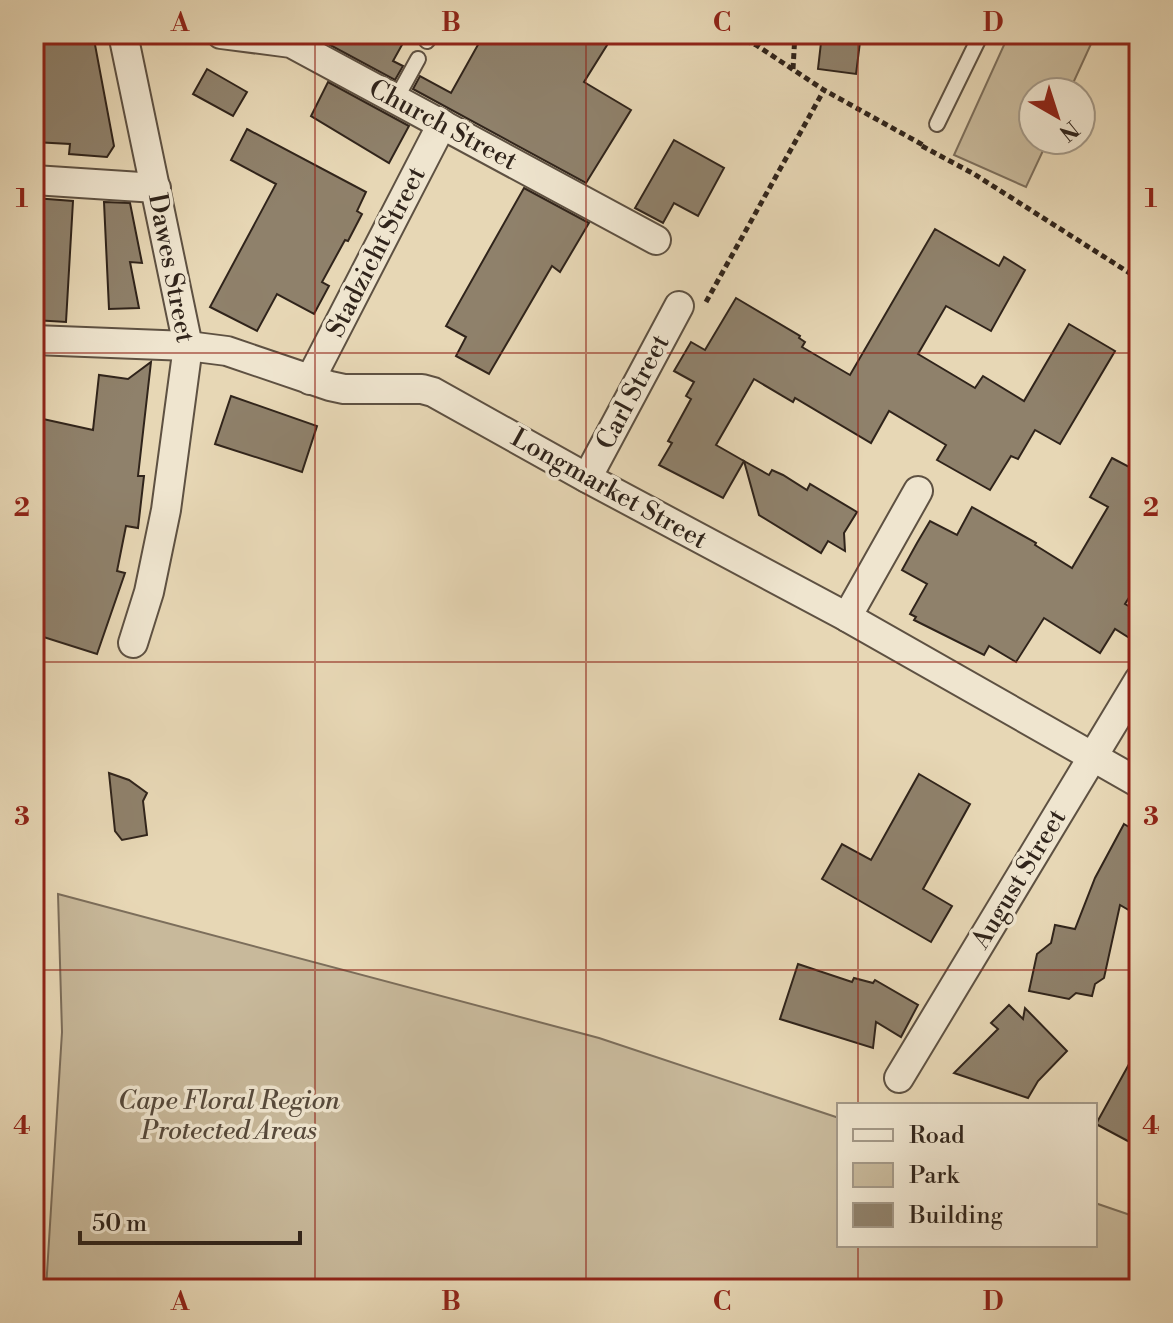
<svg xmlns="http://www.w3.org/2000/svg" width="1173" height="1323" viewBox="0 0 1173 1323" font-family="'Libre Bodoni',serif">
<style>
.green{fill:#c8b99b;stroke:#7c6e5b;stroke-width:2}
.building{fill:#8f816b;stroke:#30241b;stroke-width:2}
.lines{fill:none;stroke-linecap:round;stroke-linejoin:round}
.service-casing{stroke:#5e5142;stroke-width:18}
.minor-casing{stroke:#5e5142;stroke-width:32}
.path{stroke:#30241b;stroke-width:5;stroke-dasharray:6 4;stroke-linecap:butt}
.service{stroke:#efe5cf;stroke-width:14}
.minor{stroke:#efe5cf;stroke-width:28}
.grid{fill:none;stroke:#8f2418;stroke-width:2;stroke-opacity:0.55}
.labels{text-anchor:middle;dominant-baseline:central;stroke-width:7;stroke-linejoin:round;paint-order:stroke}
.street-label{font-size:26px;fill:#30241b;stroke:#efe5cf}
.park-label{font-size:26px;font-style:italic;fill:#56493b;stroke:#efe5cf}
.neatline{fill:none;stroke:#8f2418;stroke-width:3}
.grid-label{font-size:26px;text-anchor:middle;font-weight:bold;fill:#8f2418}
</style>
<rect width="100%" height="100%" fill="#e7d7b5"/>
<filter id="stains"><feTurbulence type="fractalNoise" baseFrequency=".0025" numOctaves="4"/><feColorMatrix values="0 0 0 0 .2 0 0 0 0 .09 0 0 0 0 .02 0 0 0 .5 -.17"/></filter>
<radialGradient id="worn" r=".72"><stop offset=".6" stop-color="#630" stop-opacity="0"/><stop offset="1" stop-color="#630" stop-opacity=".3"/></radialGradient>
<g class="green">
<path d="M1009,34h59l23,10 -22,48h-36v48h15l-22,47 -72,-32z"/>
<path d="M58,894l541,144 240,80v127h256v-42l44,15v71h-1093l16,-257z"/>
</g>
<g class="building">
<path d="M59,34h34l21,112 -7,11 -38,-3 1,-10 -36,-2v-101l24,1z"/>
<path d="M336,34h72l-15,27 10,5 -8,14 -65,-35z"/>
<path d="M484,34h130l-30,48 47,28 -45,73 -173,-94 7,-13 31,17z"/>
<path d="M822,34h39l-5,40 -38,-5z"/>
<path d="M207,69l40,23 -14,24 -40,-22z"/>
<path d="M328,82l81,44 -20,37 -78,-47z"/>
<path d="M247,129l119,63 -9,19 5,3 -14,27 -3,-1 -23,42 7,4 -15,28 -37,-20 -20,37 -47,-24 66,-123 -45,-24z"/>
<path d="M674,140l50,28 -26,48 -24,-13 -11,20 -28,-15z"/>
<path d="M524,188l65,35 -29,49 -8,-6 -63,108 -33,-18 10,-19 -20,-11z"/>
<path d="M34,198l39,3 -7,121 -32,-2z"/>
<path d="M104,202l26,1 12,60 -12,-1 9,46 -30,1z"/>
<path d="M935,229l64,37 5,-9 21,13 -34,61 -45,-25 -28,48 57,34 8,-12 41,25 45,-77 46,27 -55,93 -25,-14 -17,29 -7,-3 -21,34 -53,-30 9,-15 -57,-34 -18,32 -76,-45 -2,4 -39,-23 -38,66 28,16 -21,37 -64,-33 13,-22 -4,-2 23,-42 -5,-3 8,-14 -20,-11 17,-29 14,8 31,-52 64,38 -1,2 6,4 -3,5 48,28z"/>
<path d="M151,362l-13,114h6l-6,52 -12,-2 -9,45 8,2 -28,81 -63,-20v-217l59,13 6,-55 29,4z"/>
<path d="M231,396l86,30 -15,46 -87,-28z"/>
<path d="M1112,458l27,14v110l-14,22 14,8v32l-24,-15 -15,24 -56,-35 -28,44 -27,-16 -5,9 -70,-35 2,-3 -6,-3 17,-30 -25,-14 15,-27 13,-22 27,14 15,-28 64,36 -1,2 37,23 36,-61 -18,-10z"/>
<path d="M744,461l25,14 3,-5 11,5 24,15 3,-6 47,28 -13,21 1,18 -17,-10 -7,12 -62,-38z"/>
<path d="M109,773l20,7 18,13 -4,8 4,34 -25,5 -7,-9z"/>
<path d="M919,774l51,30 -47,85 29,17 -21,36 -109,-63 20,-35 29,16z"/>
<path d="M1124,824l15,9v83l-19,-11 -16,73 -9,6 -3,12 -16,-3 -7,6 -40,-8 8,-37 14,-11 4,-18 20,4 20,-51z"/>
<path d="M798,964l54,18 2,-4 19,5 2,-3 43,25 -17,32 -25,-15 -3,26 -93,-29z"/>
<path d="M1009,1005l14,14 2,-11 42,43 -29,30 -10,17 -74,-25 44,-44 -7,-6z"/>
<path d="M1139,1046v101l-43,-23z"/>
</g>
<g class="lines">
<defs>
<g id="service">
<path d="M427,41l5,-7"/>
<path d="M396,99l22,-40"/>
<path d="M937,124l44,-90"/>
</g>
<g id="minor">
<path d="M123,34l65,312 -22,164 -17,82 -16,51"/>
<path d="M221,34l70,9 365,197"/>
<path d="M34,180l122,8"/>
<path d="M34,340l154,6 39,5 103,35 14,3h78l11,3 154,86 260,139 292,166"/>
<path d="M310,380l132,-256"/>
<path d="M587,478l92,-172"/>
<path d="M847,617l71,-126"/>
<path d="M899,1078l240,-398"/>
</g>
</defs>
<use href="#service" class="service-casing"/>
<use href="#minor" class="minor-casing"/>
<g class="path">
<path d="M726,34l30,11 68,45 99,55"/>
<path d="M793,69l2,-35"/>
<path d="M922,146l52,28 165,105"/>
<path d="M706,302l118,-212"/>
</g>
<use href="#service" class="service"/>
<use href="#minor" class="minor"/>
</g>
<path class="grid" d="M315,34v1255M586,34v1255M858,34v1071M34,353h1105M34,662h1105M34,970h1105M858,1245v44"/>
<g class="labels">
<g class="street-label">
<text transform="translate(443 125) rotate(28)">Church Street</text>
<text transform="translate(376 252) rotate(-63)">Stadzicht Street</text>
<text transform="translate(171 268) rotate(79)">Dawes Street</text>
<text transform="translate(633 392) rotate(-62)">Carl Street</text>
<text transform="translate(609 489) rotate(29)">Longmarket Street</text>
<text transform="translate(1019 879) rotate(-59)">August Street</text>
</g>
<g class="park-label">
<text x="229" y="1101">Cape Floral Region<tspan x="229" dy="30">Protected Areas</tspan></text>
</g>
</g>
<rect width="1173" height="1323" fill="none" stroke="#e7d7b5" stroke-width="88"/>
<rect x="837" y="1103" width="260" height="144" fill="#efe5cf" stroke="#a39887" stroke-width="2"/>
<rect x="853" y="1129" width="40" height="12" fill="#efe5cf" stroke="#a39887" stroke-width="2"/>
<text x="909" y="1143" font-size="24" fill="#30241b">Road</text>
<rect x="853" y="1163" width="40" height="24" fill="#c8b99b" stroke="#a39887" stroke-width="2"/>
<text x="909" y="1183" font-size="24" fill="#30241b">Park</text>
<rect x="853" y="1203" width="40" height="24" fill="#8f816b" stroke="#a39887" stroke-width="2"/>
<text x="909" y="1223" font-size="24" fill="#30241b">Building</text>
<g transform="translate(1057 116) rotate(141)"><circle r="38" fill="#efe5cf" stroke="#a39887" stroke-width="2"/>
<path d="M0-6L14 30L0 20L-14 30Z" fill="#8f2418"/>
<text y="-12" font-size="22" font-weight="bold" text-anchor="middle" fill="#30241b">N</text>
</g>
<path d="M80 1231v12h220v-12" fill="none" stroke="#30241b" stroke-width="4"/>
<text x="92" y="1231" font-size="24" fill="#30241b" stroke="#efe5cf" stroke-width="6" paint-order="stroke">50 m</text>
<rect x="44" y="44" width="1085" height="1235" class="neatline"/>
<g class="grid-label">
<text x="180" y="31">A</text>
<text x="451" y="31">B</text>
<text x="722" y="31">C</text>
<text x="993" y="31">D</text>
<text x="22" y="207">1</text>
<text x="1151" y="207">1</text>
<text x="22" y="516">2</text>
<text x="1151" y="516">2</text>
<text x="22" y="825">3</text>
<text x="1151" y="825">3</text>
<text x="22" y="1134">4</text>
<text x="1151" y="1134">4</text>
<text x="180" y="1310">A</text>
<text x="451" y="1310">B</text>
<text x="722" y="1310">C</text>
<text x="993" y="1310">D</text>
</g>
<rect width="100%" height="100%" filter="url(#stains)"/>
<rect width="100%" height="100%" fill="url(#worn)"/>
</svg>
